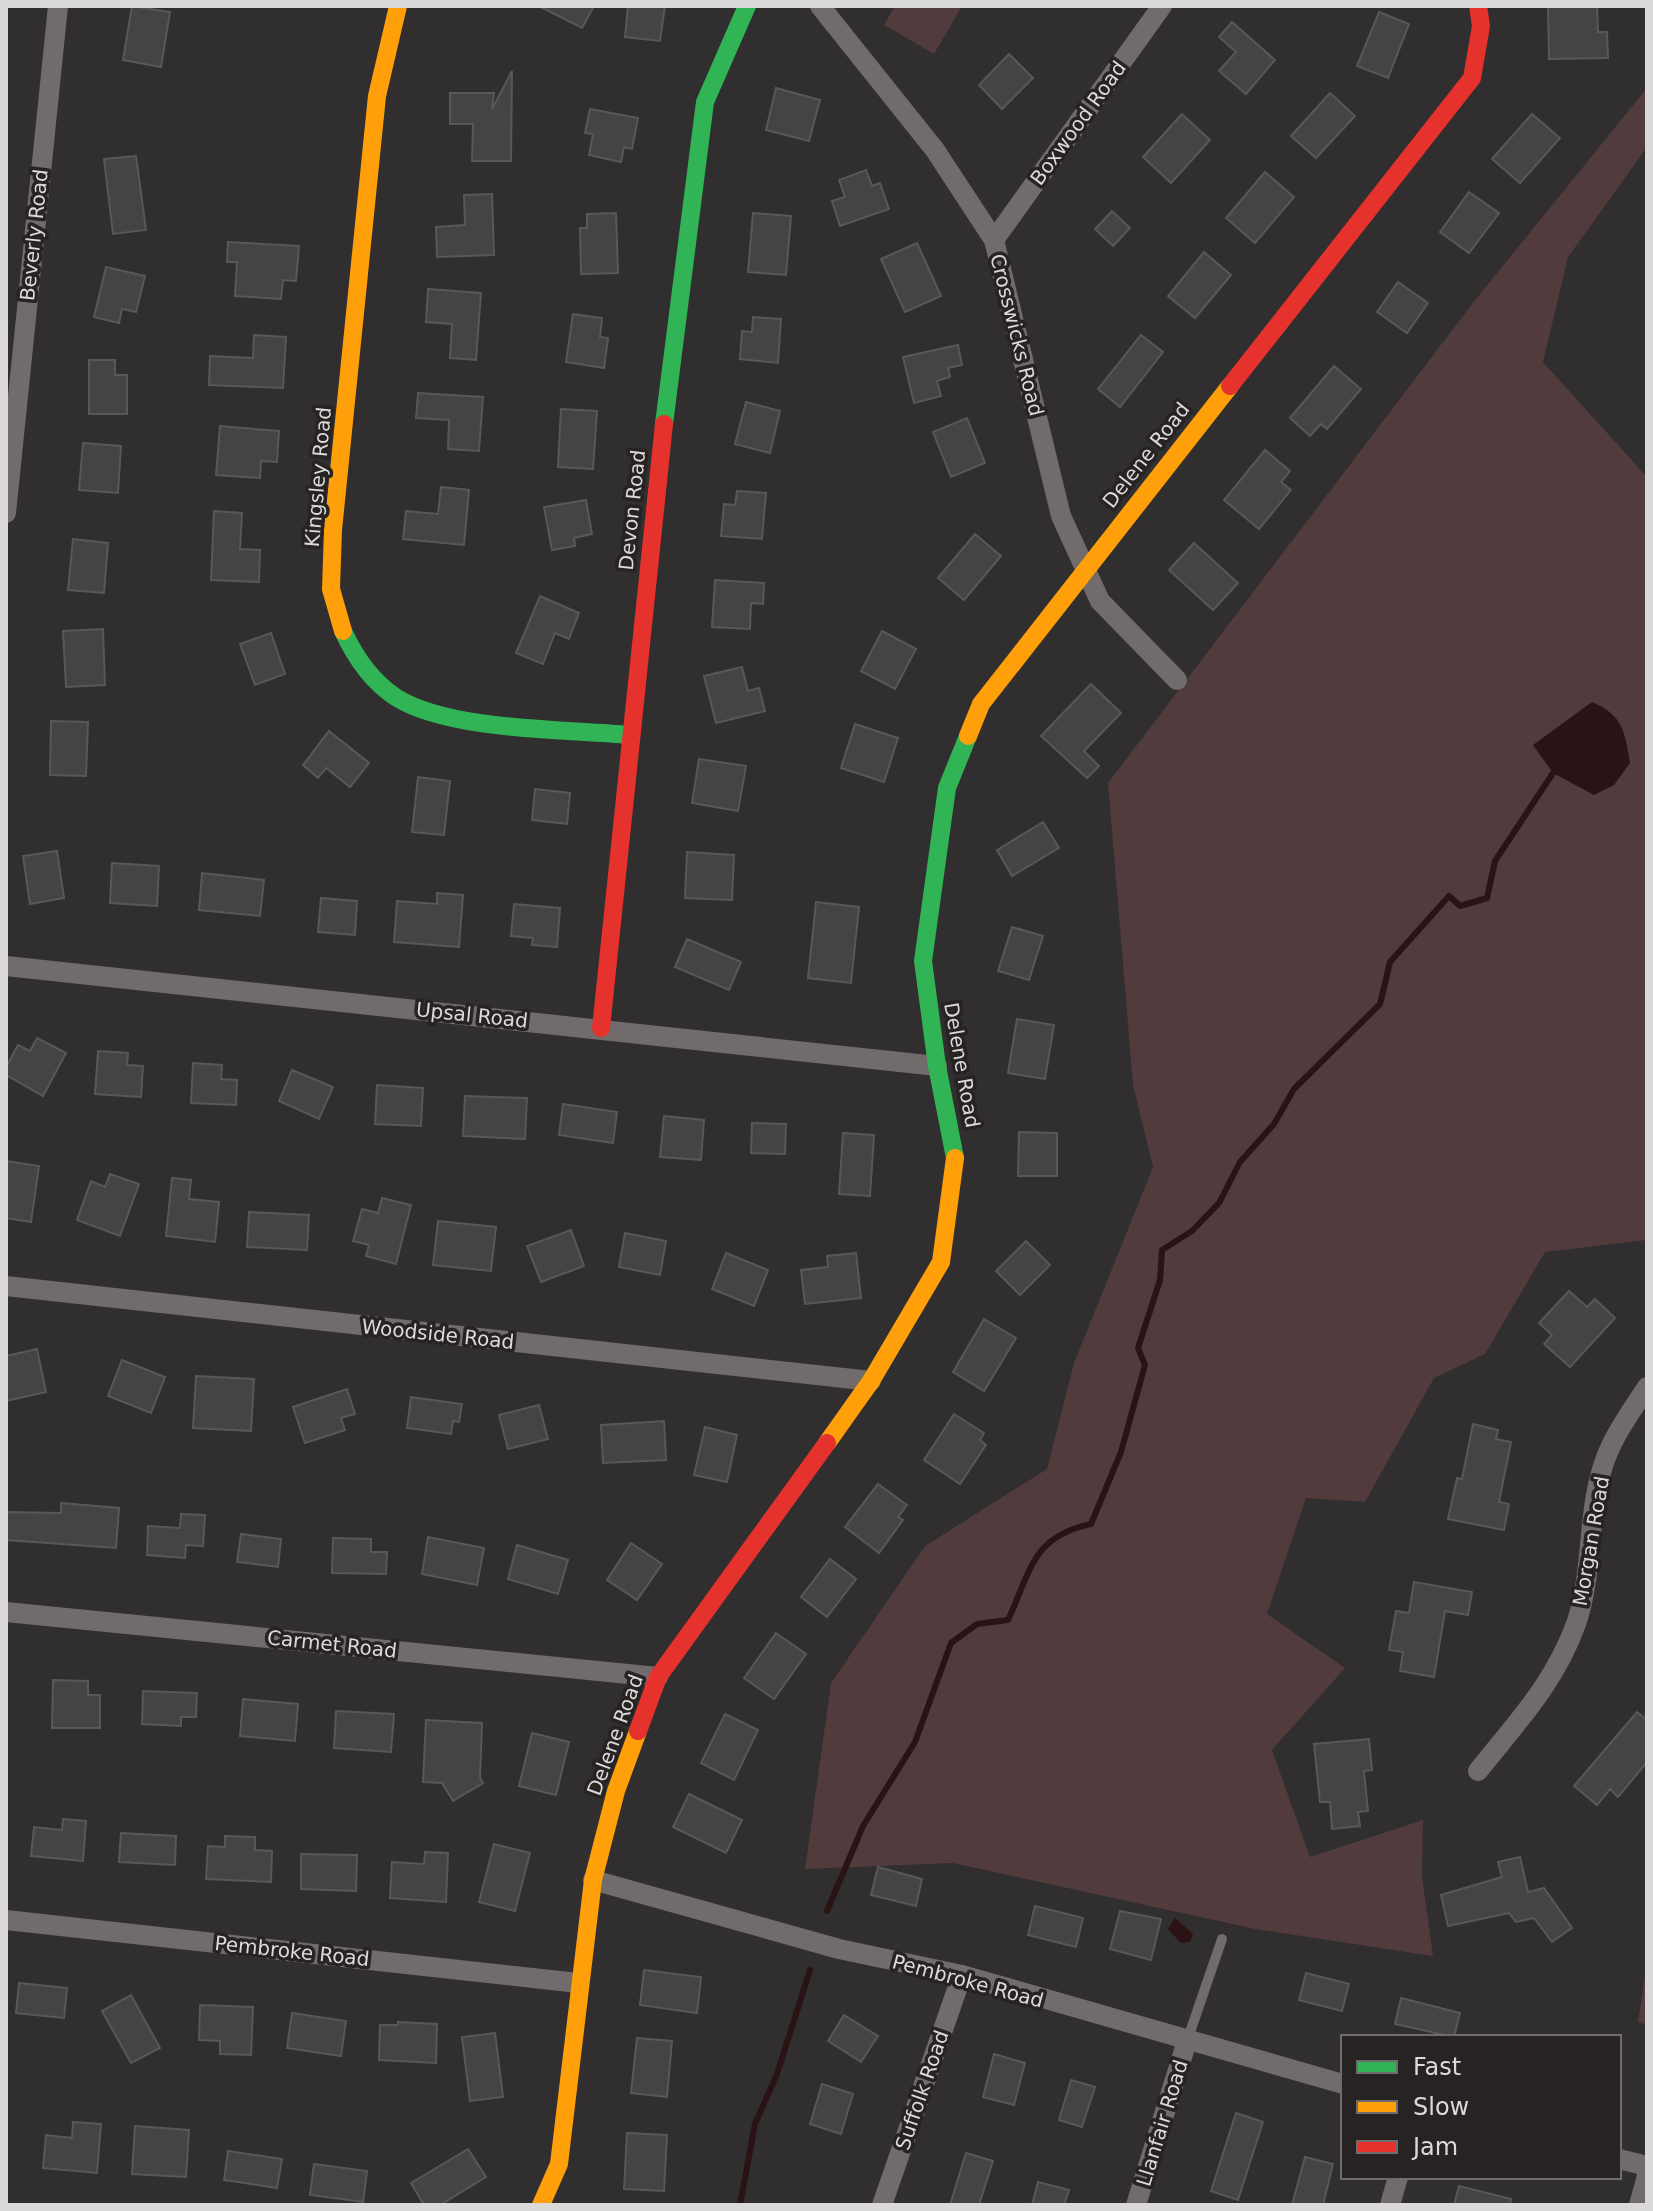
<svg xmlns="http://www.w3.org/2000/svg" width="1653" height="2211" viewBox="0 0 1653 2211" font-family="'DejaVu Sans',sans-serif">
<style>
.green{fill:#513b3c}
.water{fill:#2b1315}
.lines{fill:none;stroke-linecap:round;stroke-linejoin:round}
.stream{stroke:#2b1315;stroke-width:6}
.building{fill:#454343;stroke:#595757;stroke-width:2}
.lane{stroke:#716b6b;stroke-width:10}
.street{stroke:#716b6b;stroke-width:20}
.fast{stroke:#30b455;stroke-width:18}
.slow{stroke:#ff9f0a;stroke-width:18}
.jam{stroke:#e5322d;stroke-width:18}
.labels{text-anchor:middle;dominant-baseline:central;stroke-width:7;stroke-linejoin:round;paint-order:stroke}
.street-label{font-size:20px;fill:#dcd9d9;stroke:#272323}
</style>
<rect width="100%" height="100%" fill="#302e2e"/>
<g class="green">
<path d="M895,6h67l-28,48 -50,-29z"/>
<path d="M1647,88v59l-79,110 -25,105 104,115v763l-102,12 -60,102 -51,24 -69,124 -59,-4 -39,116 78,54 -73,82 38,107 113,-37 -1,56 11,80 -178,-27 -302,-66 -148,6 26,-186 94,-137 122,-77 27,-106 79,-196 -20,-82 -25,-302 364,-479z"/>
<path d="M1647,1962v63l-9,-3z"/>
</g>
<g class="water">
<path d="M1592,702c31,13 33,30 38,61l-16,22 -20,10 -41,-22 -20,-28z"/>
<path d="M1175,1918l18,16 -3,8 -9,1 -13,-14z"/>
</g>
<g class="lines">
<g class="stream">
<path d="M827,1911l36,-85 52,-84 36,-99 26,-19 31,-4c23,-49 24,-84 83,-96l30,-72 24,-87 -7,-17 22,-68 2,-30 30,-19 27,-28 21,-41 34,-38 20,-35 86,-85 10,-42 59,-66 11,10 27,-8 8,-37 58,-88"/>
<path d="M740,2205l15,-81 22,-50 33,-104"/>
</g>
</g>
<g class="building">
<path d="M132,6l38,6 -9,55 -38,-7z"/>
<path d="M539,6h55l-12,22z"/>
<path d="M628,6h37l-5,35 -35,-4z"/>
<path d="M1548,6h49l1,26h9l1,26 -59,1z"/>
<path d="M1379,12l30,12 -21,54 -31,-12z"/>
<path d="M1232,22l43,38 -29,34 -27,-23 17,-19 -17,-15z"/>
<path d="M1009,54l24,24 -31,31 -23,-24z"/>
<path d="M512,71l-1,90h-39l1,-37h-23v-31h44l-2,16z"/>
<path d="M776,88l44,12 -11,41 -43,-11z"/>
<path d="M1330,93l25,23 -39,42 -25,-22z"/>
<path d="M590,109l48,9 -6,31 -8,-2 -3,15 -32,-7 4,-21 -8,-1z"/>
<path d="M1182,114l28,26 -39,43 -28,-26z"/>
<path d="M1532,114l28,24 -40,45 -28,-24z"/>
<path d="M136,156l10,74 -33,4 -9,-75z"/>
<path d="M866,170l6,16 8,-3 9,26 -49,17 -8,-25 13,-4 -6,-17z"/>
<path d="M1265,172l29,25 -39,46 -29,-25z"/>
<path d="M1469,192l30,21 -30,40 -29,-21z"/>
<path d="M492,194l2,61 -57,2 -1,-30 29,-2 -1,-30z"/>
<path d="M1112,211l18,17 -17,18 -18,-17z"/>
<path d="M616,213l2,60 -37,1 -1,-46h7v-14z"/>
<path d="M753,213l38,3 -5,59 -38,-3z"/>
<path d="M228,242l71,4 -3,35 -13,-1 -2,19 -46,-3 2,-34h-10z"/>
<path d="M917,243l24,53 -36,16 -24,-53z"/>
<path d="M1204,252l27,23 -36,43 -27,-22z"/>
<path d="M106,267l39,9 -9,36 -14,-3 -3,14 -25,-6z"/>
<path d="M1398,282l30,21 -21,30 -30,-21z"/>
<path d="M428,289l53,4 -5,67 -26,-2 2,-34 -26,-2z"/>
<path d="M573,314l29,4 -2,19 8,1 -4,30 -38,-6z"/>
<path d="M753,317l28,2 -3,44 -38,-4 2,-28 10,1z"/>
<path d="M254,335l32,2 -3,51 -74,-3 1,-29 43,2z"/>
<path d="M1141,335l22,17 -43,55 -22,-18z"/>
<path d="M958,345l4,20 -14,3 2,9 -13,4 4,15 -27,7 -11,-46z"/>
<path d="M89,360h26v15h12v39h-38z"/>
<path d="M1334,366l27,23 -34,40 -6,-5 -11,12 -20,-18z"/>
<path d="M418,393l65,4 -4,54 -31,-2 1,-29 -33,-2z"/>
<path d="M746,402l34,9 -10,42 -35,-9z"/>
<path d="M561,409l36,2 -4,58 -35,-2z"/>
<path d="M967,418l18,45 -34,14 -18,-45z"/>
<path d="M220,426l59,5 -2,31 -16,-1 -1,17 -44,-3z"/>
<path d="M83,443l38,3 -3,47 -39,-3z"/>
<path d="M1265,450l25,21 -9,11 10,8 -32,39 -35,-29z"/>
<path d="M441,487l28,3 -5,55 -61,-6 3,-28 32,3z"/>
<path d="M737,491l29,2 -4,46 -41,-3 3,-32 11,1z"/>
<path d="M586,500l6,34 -18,4 1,8 -23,4 -8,-43z"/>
<path d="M214,511l28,2 -2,36 20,1 -1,32 -48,-2z"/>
<path d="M975,534l26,22 -37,44 -26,-22z"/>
<path d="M73,539l35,4 -4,50 -36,-3z"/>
<path d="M1194,543l44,40 -25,27 -44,-40z"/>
<path d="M715,580l49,3 -1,21 -12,-1 -1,26 -38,-2z"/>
<path d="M540,596l39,17 -10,26 -14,-6 -12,31 -27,-11z"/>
<path d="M103,629l2,56 -39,2 -3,-56z"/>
<path d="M882,631l34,18 -21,40 -34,-18z"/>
<path d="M271,633l14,41 -30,11 -15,-41z"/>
<path d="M742,667l6,24 11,-3 6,23 -49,12 -12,-47z"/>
<path d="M1091,684l30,29 -37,38 15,15 -12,12 -46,-42z"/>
<path d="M51,721l37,1 -2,54 -36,-1z"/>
<path d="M855,724l43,14 -14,44 -43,-14z"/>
<path d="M329,731l40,32 -19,24 -24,-19 -8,10 -15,-13z"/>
<path d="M699,759l47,7 -8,45 -46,-8z"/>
<path d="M418,777l32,4 -6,54 -32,-3z"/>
<path d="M535,789l35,4 -3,31 -35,-4z"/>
<path d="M1043,822l16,26 -47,28 -15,-26z"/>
<path d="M57,851l7,47 -34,6 -7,-48z"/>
<path d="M687,852l47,3 -2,45 -47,-2z"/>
<path d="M112,863l47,3 -2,40 -47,-3z"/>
<path d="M202,873l62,7 -4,36 -61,-6z"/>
<path d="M437,893l26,2 -4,52 -65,-5 3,-41 40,3z"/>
<path d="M321,898l36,3 -2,34 -37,-3z"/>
<path d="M816,902l43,5 -8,76 -43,-5z"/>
<path d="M514,904l46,4 -3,39 -25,-2 1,-7 -22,-2z"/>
<path d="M1012,927l31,9 -14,44 -31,-9z"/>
<path d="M687,939l54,23 -12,28 -54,-23z"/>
<path d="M1017,1019l37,6 -9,54 -37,-6z"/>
<path d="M37,1038l29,15 -23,43 -37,-21v-8l12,-22 12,6z"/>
<path d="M98,1051l30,2 -1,12 16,1 -2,31 -46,-3z"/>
<path d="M193,1063l29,2 -1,14 16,1 -1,25 -45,-2z"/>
<path d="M292,1070l41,17 -14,32 -40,-18z"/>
<path d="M377,1085l46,3 -2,38 -46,-2z"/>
<path d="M465,1096l62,2 -2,41 -62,-3z"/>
<path d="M563,1104l54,8 -4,31 -54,-8z"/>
<path d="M664,1116l40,4 -3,40 -41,-3z"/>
<path d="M752,1123l34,1 -1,30 -34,-1z"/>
<path d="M1019,1132l38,1v43h-39z"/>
<path d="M843,1133l31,2 -4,61 -31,-2z"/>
<path d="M6,1161l33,5 -8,56 -25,-4z"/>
<path d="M110,1174l29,10 -19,52 -43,-16 14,-39 14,6z"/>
<path d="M172,1178l19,2 -2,19 30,3 -4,40 -49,-6z"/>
<path d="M382,1198l29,7 -15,59 -30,-8 3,-11 -16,-4 9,-32 16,4z"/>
<path d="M249,1212l60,3 -2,35 -60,-3z"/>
<path d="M438,1221l58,6 -5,44 -58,-6z"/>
<path d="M571,1230l13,36 -43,16 -14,-36z"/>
<path d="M625,1233l41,8 -6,34 -41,-8z"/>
<path d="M1026,1241l24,24 -30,30 -24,-24z"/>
<path d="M726,1253l42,17 -14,36 -42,-17z"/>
<path d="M856,1253l5,45 -56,6 -4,-34 27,-3 -1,-11z"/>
<path d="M1569,1291l18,16 8,-8 20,19 -45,49 -26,-23 8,-9 -13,-12z"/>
<path d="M984,1319l32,19 -32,53 -31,-19z"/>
<path d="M37,1349l9,43 -40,9v-45z"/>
<path d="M122,1360l43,17 -14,36 -43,-17z"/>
<path d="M196,1376l58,3 -3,52 -58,-3z"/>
<path d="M347,1389l8,25 -14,4 4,12 -40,13 -12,-36z"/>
<path d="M411,1397l51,7 -3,18 -6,-1 -2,13 -44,-6z"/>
<path d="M539,1405l9,34 -40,10 -9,-34z"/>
<path d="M954,1414l30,19 -4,7 6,5 -26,39 -36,-24z"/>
<path d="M664,1421l2,39 -63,3 -2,-38z"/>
<path d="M1473,1424l25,6 -2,9 15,3 -12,60 10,2 -5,26 -56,-11 9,-41 5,1z"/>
<path d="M705,1427l32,8 -10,47 -33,-7z"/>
<path d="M878,1484l29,21 -9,12 5,3 -24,33 -34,-26z"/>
<path d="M61,1503l58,5 -3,40 -110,-8v-28l55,1z"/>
<path d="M181,1514l24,1 -2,31 -17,-1 -1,13 -38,-3 1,-29 32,2z"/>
<path d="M241,1534l40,5 -3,28 -41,-5z"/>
<path d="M428,1537l56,11 -7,37 -55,-11z"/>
<path d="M333,1538l38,1v13h16l-1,22 -54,-1z"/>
<path d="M631,1543l31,21 -25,36 -30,-20z"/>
<path d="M517,1545l51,15 -10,34 -50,-15z"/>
<path d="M830,1559l26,20 -29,38 -26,-20z"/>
<path d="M1414,1582l58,10 -4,23 -23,-4 -11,66 -34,-6 3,-19 -14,-2 7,-39 13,2z"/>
<path d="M776,1633l30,21 -32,45 -30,-21z"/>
<path d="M53,1680l35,1v14h12v33h-48z"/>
<path d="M143,1691l54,2 -1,24h-15v9l-39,-2z"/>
<path d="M243,1699l55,5 -3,37 -55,-5z"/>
<path d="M336,1711l58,3 -3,38 -57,-4z"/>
<path d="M1637,1712l10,8v42l-29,35 -8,-8 -13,16 -23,-19z"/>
<path d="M725,1714l33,16 -24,50 -33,-17z"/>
<path d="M426,1720l56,3 -2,54 3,6 -30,18 -11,-18 -19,-1z"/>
<path d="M532,1733l37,9 -13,53 -37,-9z"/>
<path d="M1369,1739l3,31 -8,1 4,40 -10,1 2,14 -28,3 -2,-27h-10l-6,-58z"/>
<path d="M689,1794l53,26 -16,33 -53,-26z"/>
<path d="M63,1819l23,2 -3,40 -52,-5 3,-29 28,3z"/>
<path d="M121,1833l55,3 -1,29 -56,-3z"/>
<path d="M225,1836l30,1v13l17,1 -1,31 -65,-3 2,-33 17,1z"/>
<path d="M494,1844l36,9 -15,58 -36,-9z"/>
<path d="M425,1852l23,1 -2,49 -56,-4 2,-36 32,2z"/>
<path d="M301,1854l56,1 -1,36 -55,-2z"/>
<path d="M1520,1857l8,35 16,-4 28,40 -20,14 -18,-24 -18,4 -7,-9 -61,13 -7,-31 61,-18 -4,-15z"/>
<path d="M878,1867l44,12 -6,27 -45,-11z"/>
<path d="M1035,1906l48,12 -7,29 -48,-12z"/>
<path d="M1120,1911l41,8 -10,41 -41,-11z"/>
<path d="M644,1970l57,7 -4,36 -57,-8z"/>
<path d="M1306,1973l43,11 -7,27 -43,-11z"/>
<path d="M19,1983l48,5 -3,30 -48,-5z"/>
<path d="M131,1995l29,53 -29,15 -29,-52z"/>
<path d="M1401,1998l59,15 -6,24 -59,-13z"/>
<path d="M200,2005l53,2 -2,48 -31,-1v-13l-21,-1z"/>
<path d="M292,2013l54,8 -5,35 -54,-8z"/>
<path d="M844,2015l34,21 -17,26 -33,-21z"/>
<path d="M398,2022l39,2 -1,39 -57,-3 1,-35h18z"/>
<path d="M495,2033l8,64 -33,4 -8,-64z"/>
<path d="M637,2038l35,3 -5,56 -36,-4z"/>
<path d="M994,2054l31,9 -11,42 -31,-8z"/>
<path d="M1071,2080l24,7 -13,40 -23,-7z"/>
<path d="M822,2084l31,10 -12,40 -31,-10z"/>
<path d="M1236,2113l27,9 -25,78 -27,-9z"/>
<path d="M73,2122l28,2 -4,49 -54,-5 3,-33 26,3z"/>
<path d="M135,2126l54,4 -3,47 -54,-3z"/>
<path d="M627,2133l40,2 -3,56 -40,-2z"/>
<path d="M468,2149l18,28 -46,28h-16l-13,-22z"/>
<path d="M228,2151l54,8 -5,29 -53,-8z"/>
<path d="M966,2153l27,8 -14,44h-29z"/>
<path d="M1305,2157l28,7 -10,41h-31z"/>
<path d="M314,2164l53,7 -4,31 -53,-7z"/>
<path d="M1038,2182l31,8 -5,15h-32z"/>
<path d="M1459,2186l52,13 -1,6h-56z"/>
</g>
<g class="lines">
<path class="lane" d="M1187,2041l35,-102"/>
<g class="street">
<path d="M820,6l115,144 59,90 67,276 39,85 77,79"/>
<path d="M994,240l168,-234"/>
<path d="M6,513l52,-507"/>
<path d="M6,966l931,100"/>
<path d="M6,1286l865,95"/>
<path d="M6,1612l652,65"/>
<path d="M1478,1771c39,-49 76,-87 98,-147 17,-49 11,-101 25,-151 8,-32 28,-58 46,-86"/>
<path d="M593,1880l246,69 123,26 381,109"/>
<path d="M6,1920l572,63"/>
<path d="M1619,2159l28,7"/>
<path d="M882,2205l80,-230"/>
<path d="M1136,2205l51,-164"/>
<path d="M1390,2205l8,-28"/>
<path d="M1639,2205l8,-29"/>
</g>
<g class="fast">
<path d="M664,424l41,-322 42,-96"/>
<path d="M343,631c12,26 29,51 54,67 54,33 168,31 232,37"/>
<path d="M955,1158l-18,-92 -14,-105 24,-173 21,-52"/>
</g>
<g class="slow">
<path d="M343,631l-12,-42 2,-59 44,-434 21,-90"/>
<path d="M968,736l13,-32 249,-318"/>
<path d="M827,1443l44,-62 70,-119 14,-104"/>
<path d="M541,2205l18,-41 34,-284 23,-89 22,-60"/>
</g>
<g class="jam">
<path d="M1230,386l242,-308 9,-52 -3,-20"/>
<path d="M601,1028l63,-604"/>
<path d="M638,1731l20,-54 169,-234"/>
</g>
</g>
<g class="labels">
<g class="street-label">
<text transform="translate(1078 123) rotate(-54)">Boxwood Road</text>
<text transform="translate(34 235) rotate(-84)">Beverly Road</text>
<text transform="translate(1017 335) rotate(76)">Crosswicks Road</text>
<text transform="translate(1146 455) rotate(-52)">Delene Road</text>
<text transform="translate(318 477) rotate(-85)">Kingsley Road</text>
<text transform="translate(632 510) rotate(-84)">Devon Road</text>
<text transform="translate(472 1015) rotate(6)">Upsal Road</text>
<text transform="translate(962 1065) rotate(80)">Delene Road</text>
<text transform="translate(438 1334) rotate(6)">Woodside Road</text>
<text transform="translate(1591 1541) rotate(-80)">Morgan Road</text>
<text transform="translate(332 1644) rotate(6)">Carmet Road</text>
<text transform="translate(615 1735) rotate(-70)">Delene Road</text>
<text transform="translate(292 1951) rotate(6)">Pembroke Road</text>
<text transform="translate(968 1981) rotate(15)">Pembroke Road</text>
<text transform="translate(922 2090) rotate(-71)">Suffolk Road</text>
<text transform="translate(1162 2123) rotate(-73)">Llanfair Road</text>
</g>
</g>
<rect width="1653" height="2211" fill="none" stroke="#dcd9d9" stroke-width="16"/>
<rect x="1341" y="2035" width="280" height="144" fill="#272323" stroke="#6f6c6c" stroke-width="2"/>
<rect x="1357" y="2061" width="40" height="12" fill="#30b455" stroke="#6f6c6c" stroke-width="2"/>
<text x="1413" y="2075" font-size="24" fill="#dcd9d9">Fast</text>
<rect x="1357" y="2101" width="40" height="12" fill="#ff9f0a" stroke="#6f6c6c" stroke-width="2"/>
<text x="1413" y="2115" font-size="24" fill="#dcd9d9">Slow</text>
<rect x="1357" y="2141" width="40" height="12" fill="#e5322d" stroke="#6f6c6c" stroke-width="2"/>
<text x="1413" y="2155" font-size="24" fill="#dcd9d9">Jam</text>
</svg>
